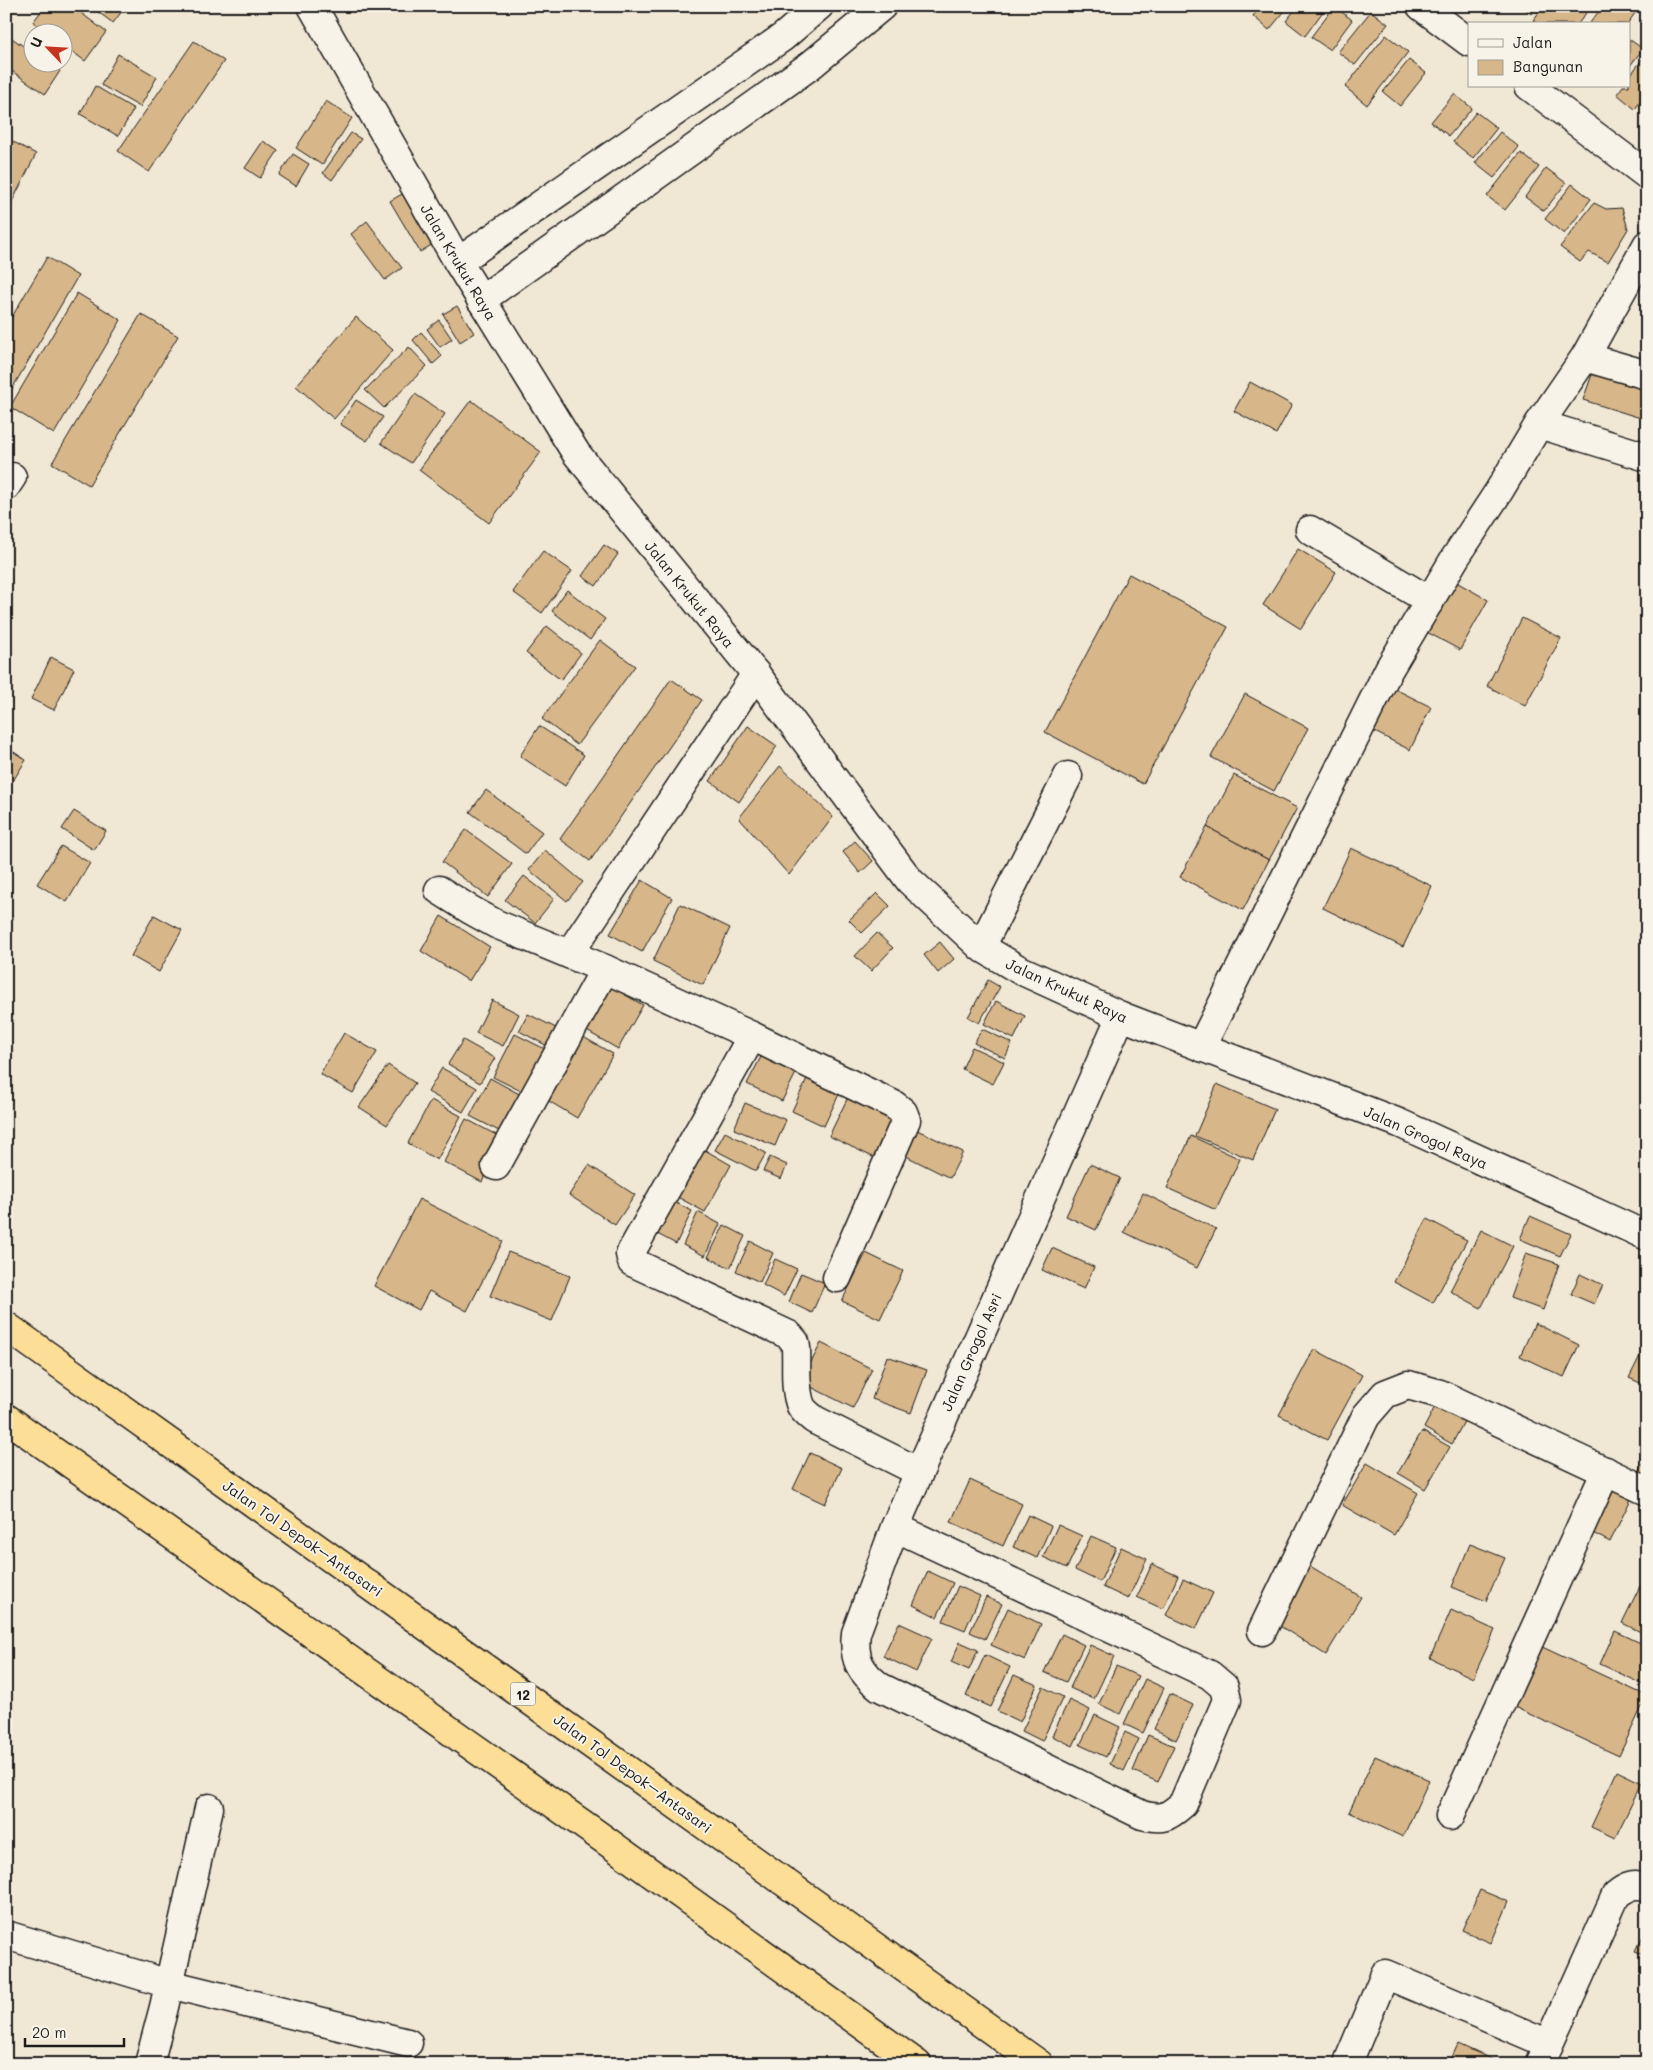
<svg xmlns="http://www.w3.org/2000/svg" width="1653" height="2070" viewBox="0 0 1653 2070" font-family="Mali,sans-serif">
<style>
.building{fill:#d7b689;stroke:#1c1c1c}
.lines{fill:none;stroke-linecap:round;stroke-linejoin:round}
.minor-casing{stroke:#1c1c1c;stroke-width:31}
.highway-casing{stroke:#1c1c1c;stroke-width:31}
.minor{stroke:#f7f3e8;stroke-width:28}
.highway{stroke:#fdde96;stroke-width:28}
.labels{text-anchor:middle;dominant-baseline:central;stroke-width:4;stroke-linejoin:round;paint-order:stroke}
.shield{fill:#f7f3e8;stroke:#5e5c59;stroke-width:1}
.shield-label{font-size:14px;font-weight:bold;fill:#1c1c1c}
.street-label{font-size:15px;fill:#1c1c1c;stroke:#f7f3e8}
</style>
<rect width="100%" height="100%" fill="#f1e7d5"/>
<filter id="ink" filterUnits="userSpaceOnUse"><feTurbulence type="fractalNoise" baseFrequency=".02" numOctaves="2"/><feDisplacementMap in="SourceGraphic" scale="10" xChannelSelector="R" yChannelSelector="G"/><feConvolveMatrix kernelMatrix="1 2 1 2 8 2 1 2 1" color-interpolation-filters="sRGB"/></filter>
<g filter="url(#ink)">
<g class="building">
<path d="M45,6h27l34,26 -21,29 -23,-17v-12h-15l-14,-10z"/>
<path d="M90,6h36l-13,17z"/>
<path d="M1261,6h28l-20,24 -16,-14z"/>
<path d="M1298,6h29l-22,30 -19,-15z"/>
<path d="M1334,6l18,14 -22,30 -19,-13z"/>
<path d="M1522,6h16l-7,8z"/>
<path d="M1544,6h47l-13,18h-40l-5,-4z"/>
<path d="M1603,6h25l8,6 -9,12h-38z"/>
<path d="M1371,11l17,13 -33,41 -17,-13z"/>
<path d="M6,34l26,18v10h16l12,9 -15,23 -39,-27z"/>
<path d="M1386,35l22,17 -41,53 -22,-18z"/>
<path d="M1629,39l14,10 -14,18z"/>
<path d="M194,41l30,20 -75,111 -31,-21z"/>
<path d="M1647,53v40l-12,16 -18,-15 6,-8h6v-9z"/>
<path d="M118,54l39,23 -17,30 -39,-22z"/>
<path d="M1409,60l17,13 -26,33 -17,-14z"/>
<path d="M95,86l39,23 -16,27 -38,-22z"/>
<path d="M1454,94l18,14 -23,28 -18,-14z"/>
<path d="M326,101l26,17 -30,47 -26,-17z"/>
<path d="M1476,112l21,16 -24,30 -20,-16z"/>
<path d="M1500,132l19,15 -25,31 -19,-15z"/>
<path d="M351,133l10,6 -29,41 -9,-7z"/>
<path d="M6,138l30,16 -28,56 -2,-1z"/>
<path d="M263,141l15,10 -18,27 -15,-10z"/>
<path d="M1521,153l18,14 -34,43 -18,-14z"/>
<path d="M293,154l16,10 -13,22 -17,-11z"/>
<path d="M1546,168l20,15 -22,28 -19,-14z"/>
<path d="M1572,184l19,15 -27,35 -19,-15z"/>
<path d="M409,190l29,51 -18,11 -30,-51z"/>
<path d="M1594,203l12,6 16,-1 6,21 -20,33 -19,-10 -9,10 -20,-15z"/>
<path d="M367,221l35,47 -17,12 -34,-46z"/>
<path d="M47,257l31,19 -72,123v-72z"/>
<path d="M77,293l44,27 -67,114 -44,-27z"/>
<path d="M457,306l17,27 -14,9 -17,-28z"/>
<path d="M141,314l37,22 -89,149 -37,-22z"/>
<path d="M356,317l37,33 -59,69 -38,-33z"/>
<path d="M439,320l13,19 -12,8 -13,-18z"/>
<path d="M421,332l21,24 -9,8 -20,-24z"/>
<path d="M409,347l18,19 -43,42 -19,-18z"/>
<path d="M1596,363l51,16v41l-64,-20z"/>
<path d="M1250,382l42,23 -16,29 -42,-23z"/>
<path d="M415,394l30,20 -34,49 -30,-20z"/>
<path d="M356,400l27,17 -16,24 -27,-17z"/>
<path d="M471,400l70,52 -52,71 -70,-53z"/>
<path d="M604,545l14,9 -22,32 -14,-10z"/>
<path d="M1298,549l38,23 -35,57 -38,-24z"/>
<path d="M543,551l29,20 -30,42 -29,-21z"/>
<path d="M1129,574l99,53 -85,157 -98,-52z"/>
<path d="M1451,579l37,21 -28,50 -37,-20z"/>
<path d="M567,590l38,29 -15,21 -38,-29z"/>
<path d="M1522,618l39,20 -36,68 -38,-20z"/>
<path d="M547,626l34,27 -20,27 -35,-27z"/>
<path d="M600,640l35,26 -58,79 -35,-26z"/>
<path d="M51,657l23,12 -20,41 -23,-11z"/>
<path d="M671,679l31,21 -112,161 -30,-22z"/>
<path d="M1391,687l40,20 -21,43 -41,-21z"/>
<path d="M1245,694l63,34 -34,63 -63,-34z"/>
<path d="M539,726l45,29 -19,31 -45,-30z"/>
<path d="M748,726l29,20 -38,56 -29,-21z"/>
<path d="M6,747l20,13 -20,32z"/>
<path d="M780,766l53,51 -44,58 -50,-57z"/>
<path d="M1234,775l63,33 -28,52 -62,-33z"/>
<path d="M486,790l56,42 -16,22 -56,-42z"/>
<path d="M74,811l32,20 -12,19 -32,-21z"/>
<path d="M1207,827l62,33 -26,50 -63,-33z"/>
<path d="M466,830l46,34 -24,33 -46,-35z"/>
<path d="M855,841l18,20 -13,12 -17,-21z"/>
<path d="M61,846l29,17 -23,39 -30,-18z"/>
<path d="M1351,848l81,38 -29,61 -80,-39z"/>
<path d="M545,850l38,32 -16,19 -38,-31z"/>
<path d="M524,876l30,23 -19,24 -30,-23z"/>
<path d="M642,880l30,18 -30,54 -32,-18z"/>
<path d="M877,893l13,13 -28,27 -13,-13z"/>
<path d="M680,904l50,24 -27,57 -50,-24z"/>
<path d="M154,915l28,15 -23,42 -28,-16z"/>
<path d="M441,916l49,31 -21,34 -48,-30z"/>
<path d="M877,933l16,15 -22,23 -16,-15z"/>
<path d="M940,942l14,17 -16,14 -14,-18z"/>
<path d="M988,980l12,7 -21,36 -11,-6z"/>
<path d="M603,982l40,23 -25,44 -40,-23z"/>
<path d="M492,1000l27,14 -16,32 -27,-13z"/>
<path d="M996,1001l29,15 -11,23 -30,-15z"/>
<path d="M528,1014l38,19 -9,18 -38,-20z"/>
<path d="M982,1029l30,14 -7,15 -31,-15z"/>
<path d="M344,1033l33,19 -24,41 -33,-19z"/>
<path d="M515,1034l36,18 -22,43 -36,-18z"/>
<path d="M578,1034l35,20 -36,64 -35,-21z"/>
<path d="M463,1040l32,18 -15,25 -32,-19z"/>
<path d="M972,1047l32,15 -11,22 -31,-15z"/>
<path d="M765,1049l34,18 -17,34 -35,-17z"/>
<path d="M388,1065l27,18 -28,42 -28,-18z"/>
<path d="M442,1068l35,20 -14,24 -35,-20z"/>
<path d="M809,1074l32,16 -17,36 -32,-15z"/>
<path d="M490,1078l31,17 -20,37 -31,-16z"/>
<path d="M1217,1084l58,25 -22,51 -58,-24z"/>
<path d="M851,1091l49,23 -23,45 -48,-23z"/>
<path d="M431,1100l30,16 -24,44 -29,-17z"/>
<path d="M745,1103l41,17 -11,26 -41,-17z"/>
<path d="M466,1119l38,20 -22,43 -38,-20z"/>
<path d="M913,1128l50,24 -13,26 -50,-25z"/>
<path d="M725,1132l41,21 -10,18 -41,-21z"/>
<path d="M1191,1136l49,23 -24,51 -49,-22z"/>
<path d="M698,1146l33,19 -26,47 -33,-18z"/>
<path d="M770,1157l17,8 -6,14 -18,-8z"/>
<path d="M1090,1164l30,14 -24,52 -30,-14z"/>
<path d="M589,1165l46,30 -20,30 -46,-30z"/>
<path d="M1143,1193l73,36 -19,39 -73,-36z"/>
<path d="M666,1198l26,13 -16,33 -26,-14z"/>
<path d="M419,1199l84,42 -36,70 -38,-20 -10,19 -45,-24z"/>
<path d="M698,1212l22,12 -15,32 -22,-11z"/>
<path d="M1530,1216l41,18 -11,22 -40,-17z"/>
<path d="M1427,1219l40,21 -34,63 -39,-21z"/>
<path d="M724,1225l21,11 -15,32 -22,-11z"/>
<path d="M1481,1230l32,16 -32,62 -31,-17z"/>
<path d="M750,1241l23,12 -13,29 -24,-11z"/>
<path d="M1052,1248l42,19 -10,22 -42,-19z"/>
<path d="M508,1252l62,24 -18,45 -62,-25z"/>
<path d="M866,1253l37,18 -23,48 -38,-18z"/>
<path d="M1526,1253l33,11 -16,46 -33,-12z"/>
<path d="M775,1259l22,10 -13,27 -21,-11z"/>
<path d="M801,1273l24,10 -13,30 -23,-11z"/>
<path d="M1580,1274l23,11 -9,19 -23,-10z"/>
<path d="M1535,1323l44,22 -15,32 -44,-21z"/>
<path d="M1647,1342v44l-18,-8z"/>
<path d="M821,1343l51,26 -19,39 -52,-26z"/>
<path d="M1314,1349l48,26 -35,65 -48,-25z"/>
<path d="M887,1356l40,14 -16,43 -39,-14z"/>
<path d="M1440,1397l29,15 -17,32 -28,-16z"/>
<path d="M1422,1431l28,16 -25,42 -27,-16z"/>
<path d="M810,1453l32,15 -17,36 -32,-15z"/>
<path d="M1647,1454v22l-9,-4z"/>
<path d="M1367,1463l51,30 -24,42 -52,-30z"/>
<path d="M970,1480l52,24 -19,42 -52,-24z"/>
<path d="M1611,1486l21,11 -22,45 -21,-11z"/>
<path d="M1028,1515l23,11 -14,32 -24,-11z"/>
<path d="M1058,1525l24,11 -15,32 -24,-11z"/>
<path d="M1091,1536l25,11 -16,35 -25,-12z"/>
<path d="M1470,1544l35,14 -19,43 -34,-14z"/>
<path d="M1121,1547l26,12 -19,40 -25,-12z"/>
<path d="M1152,1564l26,12 -15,33 -26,-12z"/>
<path d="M1310,1566l51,31 -35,58 -51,-32z"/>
<path d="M928,1571l25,12 -16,34 -24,-12z"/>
<path d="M1183,1579l30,14 -17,36 -30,-14z"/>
<path d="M958,1586l22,10 -15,34 -22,-9z"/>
<path d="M1640,1586l7,3v46l-25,-12z"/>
<path d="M986,1597l16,7 -17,35 -15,-7z"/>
<path d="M1008,1608l33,16 -16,36 -34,-15z"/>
<path d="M1451,1610l44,20 -22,48 -43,-20z"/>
<path d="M899,1623l33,15 -16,34 -33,-16z"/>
<path d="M1615,1631l32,15 -2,14 2,1v25l-47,-22z"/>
<path d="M1062,1634l22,11 -18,37 -22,-10z"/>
<path d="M960,1642l18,8 -9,20 -18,-8z"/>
<path d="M1090,1645l24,11 -20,43 -24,-11z"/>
<path d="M1538,1645l109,51 -28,60 -109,-51z"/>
<path d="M985,1655l25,12 -19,40 -25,-11z"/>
<path d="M1116,1666l22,10 -18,38 -21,-10z"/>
<path d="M1014,1675l23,10 -17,37 -23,-11z"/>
<path d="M1145,1679l19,9 -21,45 -19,-9z"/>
<path d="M1043,1687l20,10 -21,44 -20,-10z"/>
<path d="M1170,1694l23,11 -17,35 -22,-11z"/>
<path d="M1069,1700l21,10 -17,36 -21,-10z"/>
<path d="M1095,1715l25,12 -14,30 -26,-12z"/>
<path d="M1125,1732l14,7 -15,32 -14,-7z"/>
<path d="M1148,1735l26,11 -16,36 -25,-11z"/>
<path d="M1375,1756l54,24 -26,57 -54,-25z"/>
<path d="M1617,1771l25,12 -27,55 -24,-11z"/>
<path d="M1480,1890l29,12 -18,41 -29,-13z"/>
<path d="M1647,1927v28l-11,-4z"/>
<path d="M1458,2044l44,20h-53z"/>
</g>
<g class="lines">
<defs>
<g id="minor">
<path d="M312,6l146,256 118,191 180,221 154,207 71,66 37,22 103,47 278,107 248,113"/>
<path d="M1421,6l48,36"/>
<path d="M1529,86l118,89"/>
<path d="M458,262l325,-225 36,-31"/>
<path d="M481,300l330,-235 71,-59"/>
<path d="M1585,357l62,18"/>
<path d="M1539,424l108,33"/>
<path d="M6,486l6,-9"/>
<path d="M1310,530l120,71"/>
<path d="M439,890l30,19 27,15 109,45 147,67 142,69 9,7 3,8 -69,158"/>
<path d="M981,947l87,-171"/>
<path d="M569,954l187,-280"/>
<path d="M752,1036l-122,218 2,8 157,73 6,7 1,6c1,18 -2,41 5,58 3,6 9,10 14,14l104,52"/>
<path d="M1201,1047l188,-378 66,-111 44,-67 40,-67 46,-67 62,-112"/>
<path d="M496,1166l109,-197"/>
<path d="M895,1527l315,148 14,12 3,13 -44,104c-16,14 -21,16 -41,11l-262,-128c-20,-15 -27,-28 -24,-54l39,-106 226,-511"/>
<path d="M1262,1631l104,-215 19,-22 23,-9 32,9 207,97"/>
<path d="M1450,1816l156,-345"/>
<path d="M6,1935l163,49 239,59"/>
<path d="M1349,2060l36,-86 164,70"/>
<path d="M149,2064l15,-57 45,-199"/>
<path d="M1540,2064l76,-169c11,-9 18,-11 31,-7"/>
</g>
<g id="highway">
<path d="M6,1326l1033,738"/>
<path d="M6,1418l585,412 326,234"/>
</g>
</defs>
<use href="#minor" class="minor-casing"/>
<use href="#highway" class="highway-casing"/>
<use href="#minor" class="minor"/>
<use href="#highway" class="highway"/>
</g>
</g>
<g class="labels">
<rect class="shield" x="510.5" y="1682.5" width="25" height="23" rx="4"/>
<g class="shield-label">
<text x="523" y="1694">12</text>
</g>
<g class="street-label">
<text transform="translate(459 262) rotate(59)">Jalan Krukut Raya</text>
<text transform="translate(690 594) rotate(51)">Jalan Krukut Raya</text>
<text transform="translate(1067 990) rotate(25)">Jalan Krukut Raya</text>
<text transform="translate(1426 1137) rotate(24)">Jalan Grogol Raya</text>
<text transform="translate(971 1352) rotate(-66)">Jalan Grogol Asri</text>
<text transform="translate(303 1538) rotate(35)">Jalan Tol Depok–Antasari</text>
<text transform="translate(633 1773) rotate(36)">Jalan Tol Depok–Antasari</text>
</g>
</g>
<rect width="1653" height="2070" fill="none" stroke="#f7f3e8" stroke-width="25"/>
<rect x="12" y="12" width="1628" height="2045" fill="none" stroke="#1c1c1c" stroke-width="2" filter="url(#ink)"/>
<rect x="1468" y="22" width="162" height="65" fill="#f7f3e8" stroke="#9f9d96"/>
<rect x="1478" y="39" width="25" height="8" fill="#f7f3e8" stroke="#9f9d96"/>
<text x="1513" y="48" font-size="15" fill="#1c1c1c">Jalan</text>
<rect x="1478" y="60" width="25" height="15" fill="#d7b689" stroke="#9f9d96"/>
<text x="1513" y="72" font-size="15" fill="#1c1c1c">Bangunan</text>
<g transform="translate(48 48) rotate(295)"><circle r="24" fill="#f7f3e8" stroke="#9f9d96"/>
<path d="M0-4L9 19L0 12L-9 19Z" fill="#c8321e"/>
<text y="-8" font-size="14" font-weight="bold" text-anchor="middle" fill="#1c1c1c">U</text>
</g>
<path d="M25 2038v8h99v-8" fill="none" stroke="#1c1c1c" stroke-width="2.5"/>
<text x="32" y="2038" font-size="15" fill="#1c1c1c" stroke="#f7f3e8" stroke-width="4" paint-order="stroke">20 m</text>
</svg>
